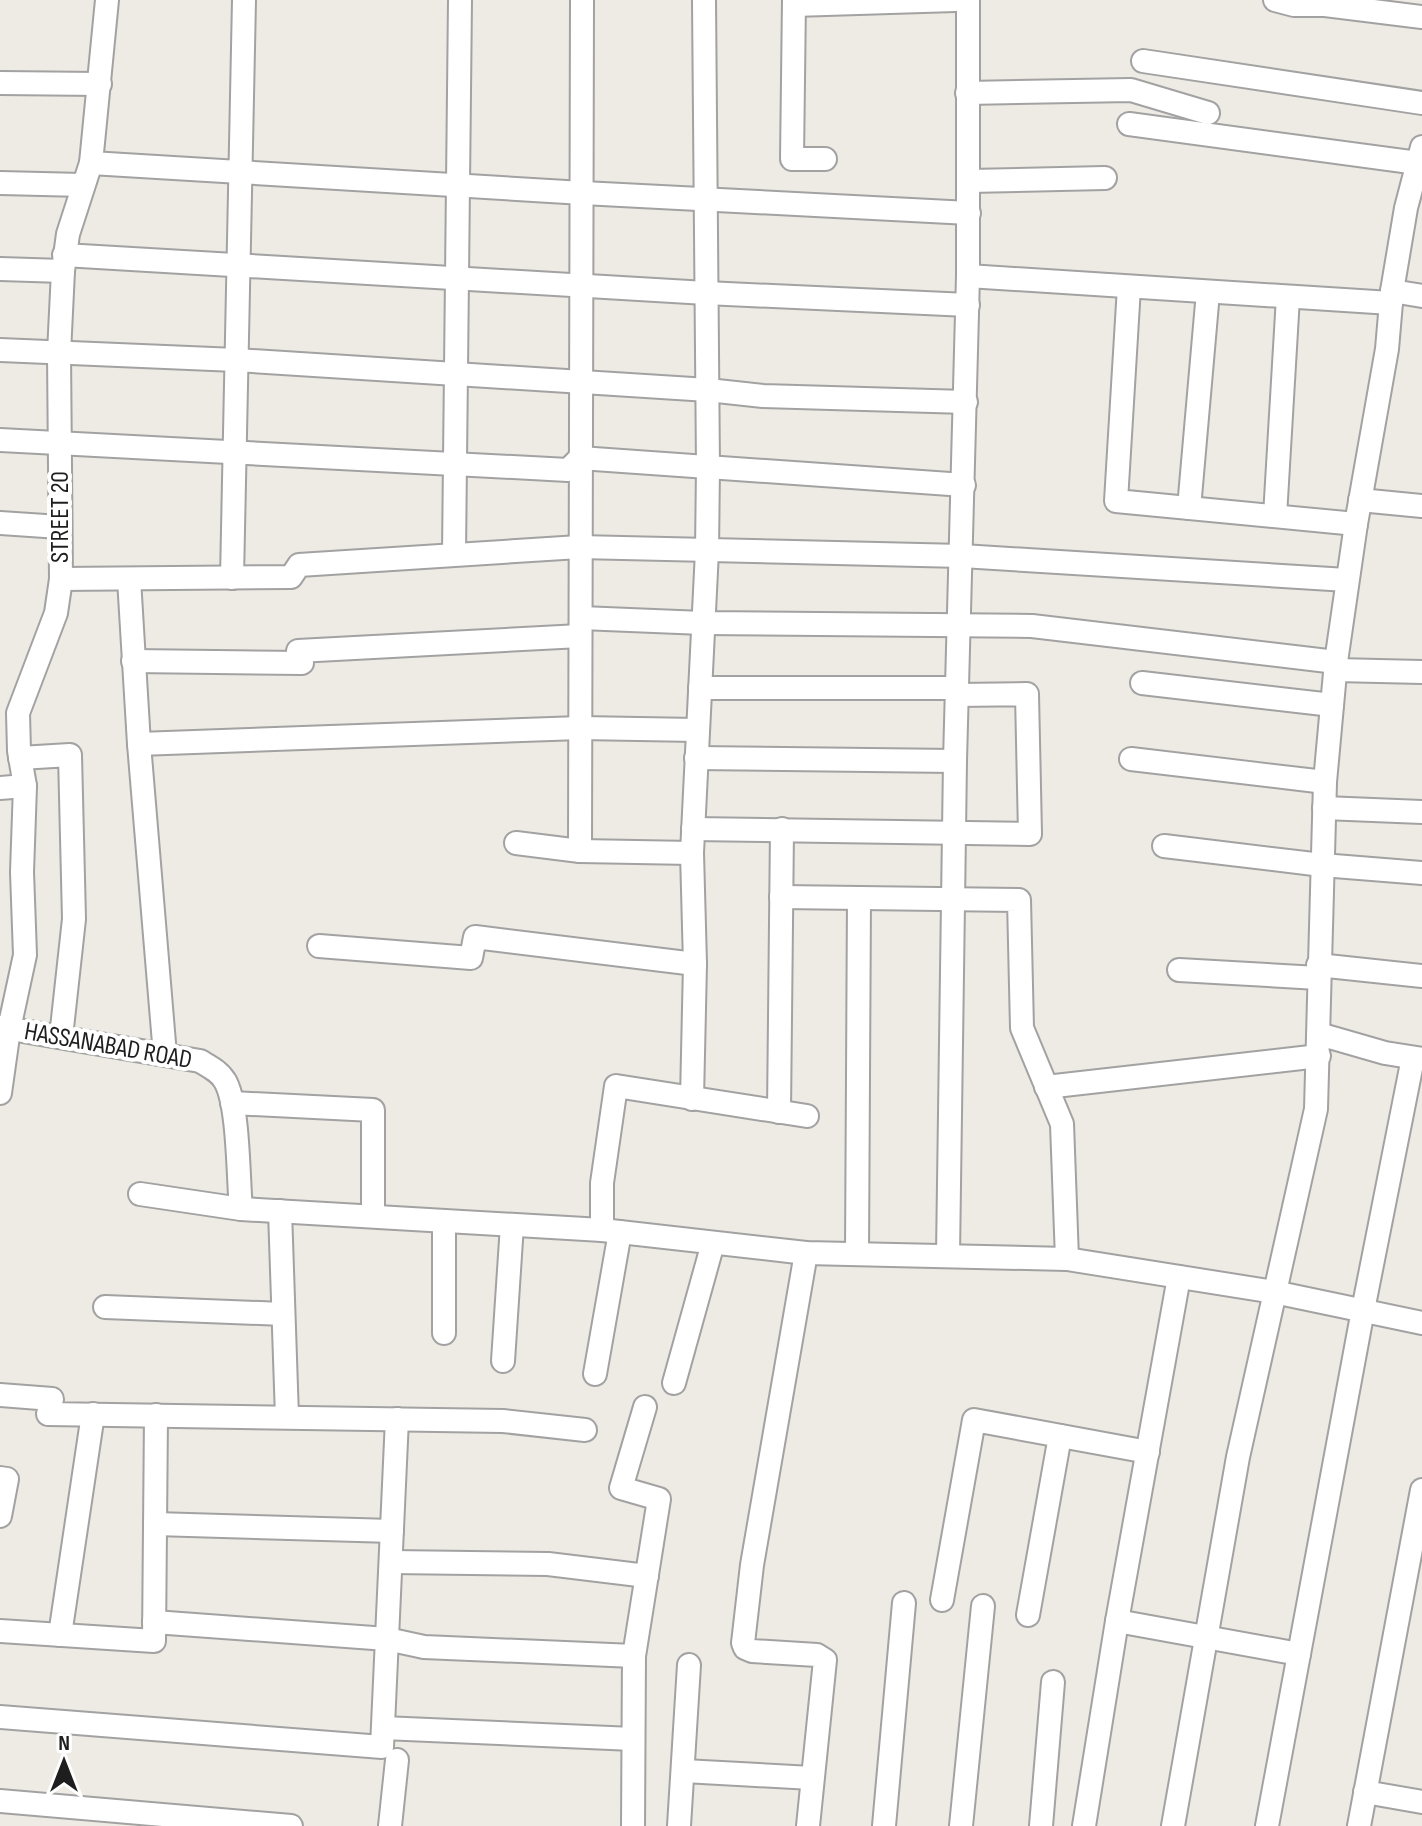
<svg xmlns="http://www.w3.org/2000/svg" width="1422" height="1826" viewBox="0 0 1422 1826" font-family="'Sofia Sans Condensed',sans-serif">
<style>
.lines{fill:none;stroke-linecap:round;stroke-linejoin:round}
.minor-casing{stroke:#a2a2a2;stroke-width:26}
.minor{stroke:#fff;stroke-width:22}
.labels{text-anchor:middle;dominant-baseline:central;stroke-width:8;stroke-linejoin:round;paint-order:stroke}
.street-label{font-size:26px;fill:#1e1e1e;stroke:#fff}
</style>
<rect width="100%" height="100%" fill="#eeeae4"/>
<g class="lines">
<defs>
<g id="minor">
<path d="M794,0l-2,159h33"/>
<path d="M1275,0l19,5h31l97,12"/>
<path d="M794,5l161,-5"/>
<path d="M1143,61l279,42"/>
<path d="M0,83l100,1"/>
<path d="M967,93l164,-3 77,23"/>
<path d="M1129,124l289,39"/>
<path d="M91,163l492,30 386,20"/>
<path d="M969,181l136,-3"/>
<path d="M0,183l83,2"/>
<path d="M64,255l642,38 262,12"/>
<path d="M0,269l63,2"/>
<path d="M968,276l423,27"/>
<path d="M1129,287l-13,214 240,23"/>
<path d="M1392,291l30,5"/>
<path d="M0,350l236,10 472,30 55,6 203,6"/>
<path d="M0,440l568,30 12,-12 384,27"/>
<path d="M1360,500l62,6"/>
<path d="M1189,508l19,-216"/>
<path d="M1275,516l13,-219"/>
<path d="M0,523l60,4"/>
<path d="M454,554l6,-554"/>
<path d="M232,578l12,-578"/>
<path d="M61,579l230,-2 8,-12 280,-18 383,9 385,24"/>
<path d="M129,579l10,165 26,311"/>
<path d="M581,618l122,5 329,3 304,36"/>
<path d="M133,661l169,2 -4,-12 282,-15"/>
<path d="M1336,670l86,2"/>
<path d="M1142,683l190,22"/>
<path d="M700,688h257"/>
<path d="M139,744l441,-16 117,2"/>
<path d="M20,758l50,-3 4,164 -13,118"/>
<path d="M696,758l259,3"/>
<path d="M1131,759l194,23"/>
<path d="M0,788l25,-2"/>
<path d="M1324,808l98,4"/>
<path d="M693,829l337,5 -3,-140 -70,1"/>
<path d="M516,843l64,8 112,2"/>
<path d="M1164,846l158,19 100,8"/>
<path d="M580,851l2,-851"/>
<path d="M781,897l238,3 3,128 40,96 5,135"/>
<path d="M319,946l152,12 4,-21 220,27"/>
<path d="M1318,965l104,11"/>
<path d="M1179,970l139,8"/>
<path d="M0,1027l200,34c10,6 19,10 25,20 14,24 13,98 16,128"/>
<path d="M1319,1034l66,19 37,6"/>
<path d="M1046,1087l273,-31"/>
<path d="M0,1093l9,-64 16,-74 -3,-83 3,-86 -6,-35 -1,-38 38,-100 5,-34 -2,-226 4,-82 5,-37 23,-71 16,-163"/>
<path d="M692,1099l3,-135 -3,-111 15,-302 1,-84 -4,-467"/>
<path d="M232,1103l141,7v106"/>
<path d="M779,1112l3,-283"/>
<path d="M140,1194l101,15 361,21 204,23 261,6 207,33 148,31"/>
<path d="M280,1211l7,206"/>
<path d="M444,1221v112"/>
<path d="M602,1230v-47l14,-97 191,30"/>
<path d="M806,1253l-54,312 -9,78 2,5 7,3 65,4 8,5 -17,166"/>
<path d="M857,1254l2,-356"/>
<path d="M948,1255l7,-494 13,-485v-276"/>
<path d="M105,1307l178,7"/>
<path d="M503,1361l9,-136"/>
<path d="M595,1374l25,-142"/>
<path d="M674,1383l39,-140"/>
<path d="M0,1395l52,4 -4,15 455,7 82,9"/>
<path d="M0,1478l7,1 -7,37"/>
<path d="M155,1524l237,7"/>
<path d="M391,1562l157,2 99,12"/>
<path d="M942,1600l32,-180 174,32"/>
<path d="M1028,1615l32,-179"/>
<path d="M1117,1621l182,33"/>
<path d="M154,1622l233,17 37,8 210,9"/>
<path d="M0,1631l154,10 2,-226"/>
<path d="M60,1635l33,-221"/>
<path d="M0,1717l382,30 15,-328"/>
<path d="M383,1728l250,11"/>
<path d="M684,1771l128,7"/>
<path d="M1365,1792l57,10"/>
<path d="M0,1801l291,25"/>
<path d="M390,1826l7,-66"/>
<path d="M633,1826l1,-170 25,-157 -38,-11 24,-81"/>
<path d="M679,1826l10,-161"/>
<path d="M884,1826l20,-223"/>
<path d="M961,1826l22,-220"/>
<path d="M1041,1826l12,-144"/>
<path d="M1084,1826l33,-205 62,-344"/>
<path d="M1173,1826l65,-369 78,-348 9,-327 11,-120 20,-138 31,-175 5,-58 14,-83 16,-61"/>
<path d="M1267,1826l96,-516 50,-252"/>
<path d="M1359,1826l63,-336"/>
</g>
</defs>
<use href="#minor" class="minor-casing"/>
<use href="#minor" class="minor"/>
</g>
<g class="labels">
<g class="street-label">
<text transform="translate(60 517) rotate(-90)">STREET 20</text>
<text transform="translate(108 1046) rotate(10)">HASSANABAD ROAD</text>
</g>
</g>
<g transform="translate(64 1762)" stroke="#ffffff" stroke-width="6" paint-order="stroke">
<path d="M0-6L14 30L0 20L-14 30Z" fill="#1e1e1e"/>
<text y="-12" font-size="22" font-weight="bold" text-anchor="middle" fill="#1e1e1e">N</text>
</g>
</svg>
